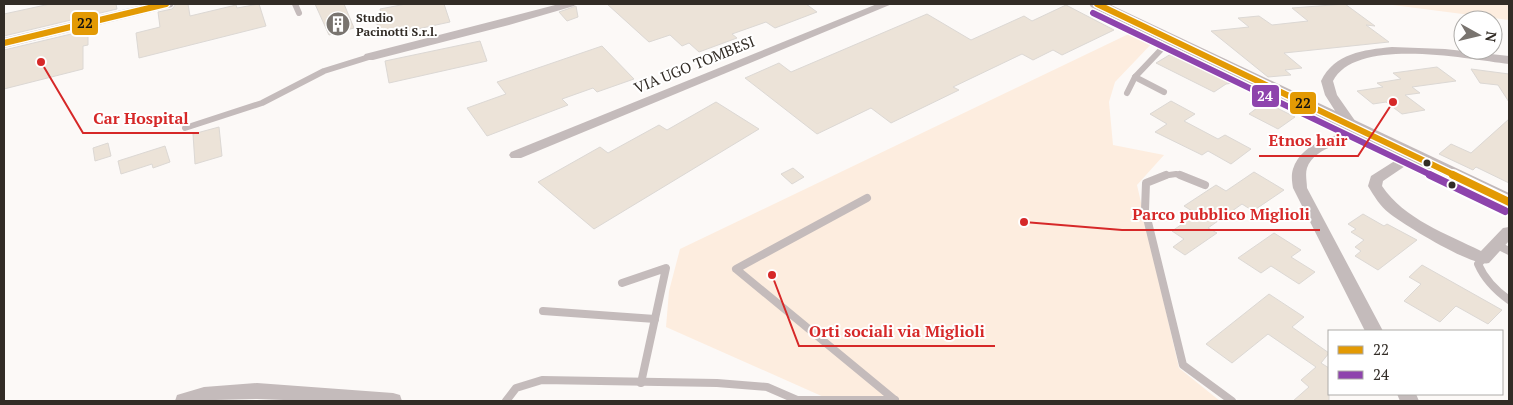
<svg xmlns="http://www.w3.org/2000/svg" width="1513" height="405" viewBox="0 0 1513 405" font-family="'PT Serif',serif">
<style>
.green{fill:#fdeddf}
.building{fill:#ece3d8;stroke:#dcd8d4}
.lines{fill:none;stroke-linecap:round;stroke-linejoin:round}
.lane-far1{stroke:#c4bbbb;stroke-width:6}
.lane{stroke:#c4bbbb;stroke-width:8}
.street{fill:#c4bbbb;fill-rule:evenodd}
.secondary{fill:#c2b9ba;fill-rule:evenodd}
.bus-1-far1-casing{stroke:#fff;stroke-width:9}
.bus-1-casing{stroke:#fff;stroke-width:12}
.bus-2-far1-casing{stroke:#fff;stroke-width:9}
.bus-2-casing{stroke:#fff;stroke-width:12}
.bus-1-far1{stroke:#e39a04;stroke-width:6}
.bus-1{stroke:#e39a04;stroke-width:8}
.bus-2-far1{stroke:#8e44ad;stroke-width:6}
.bus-2{stroke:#8e44ad;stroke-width:8}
.bus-dot{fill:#322c26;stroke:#fff;stroke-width:2}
.labels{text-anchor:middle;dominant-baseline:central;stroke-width:4;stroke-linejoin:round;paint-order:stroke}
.far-poi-label{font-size:12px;font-weight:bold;fill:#322c26;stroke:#fff;text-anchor:start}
.street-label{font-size:15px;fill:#322c26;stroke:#fff}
.leader{fill:none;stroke:#d62828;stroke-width:2}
.callout-dot{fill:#d62828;stroke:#fff;stroke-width:2}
.callout-label{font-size:16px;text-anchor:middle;font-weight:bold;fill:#d62828;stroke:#fff;stroke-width:4;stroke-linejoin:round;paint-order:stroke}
.line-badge{stroke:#fff;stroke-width:2}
.badge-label{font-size:14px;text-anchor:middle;font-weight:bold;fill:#fff}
.pale-badge-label{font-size:14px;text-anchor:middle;font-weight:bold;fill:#111}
</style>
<rect width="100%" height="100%" fill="#fcf9f7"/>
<g class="green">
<path d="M1385,4h124v16z"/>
<path d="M1137,30l20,8 -42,44 -6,20 4,43 51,10 -27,30 42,183 41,33h-348l-46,-3 -160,-71 3,-36 11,-42z"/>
</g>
<g class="building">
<path d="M50,4h66l1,5 -113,27v-22z"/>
<path d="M176,4h12l2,12 46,-11 1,3 22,-4 7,22 -127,32 -3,-25 24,-6 -2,-15 14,-3z"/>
<path d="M315,4h29l10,24 -25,7z"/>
<path d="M406,4h38l6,18 -70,15 -5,-22 6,-2 -1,-4z"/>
<path d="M607,4h199l11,8 -42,16 -9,-6 -34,12 5,4 -38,14 -10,-9 -7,3 -12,-11 -21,7z"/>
<path d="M1345,4l30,22 -9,-1 23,17 -105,11 18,15 -17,2 6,5 -23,2 -57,-46 38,-4 -11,-9 21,-2 13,9 36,-4 -16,-13z"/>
<path d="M1066,5l48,25 -52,25 -9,-5 -20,10 -11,-6 -69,33 6,3 -68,33 -20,-15 -54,26 -72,-56 34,-15 12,9 136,-58 44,26 53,-24 8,5z"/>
<path d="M576,6l2,11 -11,4 -8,-9z"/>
<path d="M88,30v15l-5,1v23l-79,20v-39z"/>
<path d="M480,41l7,20 -98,22 -4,-22z"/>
<path d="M602,46l32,33 -37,13 -4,-4 -31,11 6,6 -81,31 -20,-28 39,-14 -9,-12z"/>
<path d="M1176,51l64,31 -14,2 -12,8 -58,-29z"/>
<path d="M1437,67l19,14 -44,6 8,6 -15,2 20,15 -23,4 -16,-12 -13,2 -16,-13 26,-4 -6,-4 24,-4 -8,-6z"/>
<path d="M1471,69l38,5v28l-11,-17 -18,-2z"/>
<path d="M1171,101l24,13 -11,7 34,18 7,-4 26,14 -20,15 -23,-13 -6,4 -47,-23 12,-8 -17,-10z"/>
<path d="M716,102l43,27 -165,100 -56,-47 62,-35 8,6 51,-28 8,5z"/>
<path d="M1265,102l30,15 -17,12 -29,-15z"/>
<path d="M1509,119v64l-33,-16 -3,3 -34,-16 12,-10 20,9z"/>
<path d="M219,127l3,29 -27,8 -2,-30z"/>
<path d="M108,143l3,13 -16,5 -2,-13z"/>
<path d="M165,146l5,16 -17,6 -1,-4 -31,10 -3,-13z"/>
<path d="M793,168l11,9 -12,7 -11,-10z"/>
<path d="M1254,172l30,18 -31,21 -11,-7 -34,24 9,5 -32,22 -12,-8 11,-8 -12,-8 25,-17 -13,-8 32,-21 10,6z"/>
<path d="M1363,214l21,12 3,-2 30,16 -39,30 -23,-14 6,-5 -6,-4 9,-7 -13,-8 5,-3 -8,-5z"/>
<path d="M1274,233l27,17 -10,7 24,15 -16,12 -28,-18 -10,7 -23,-15z"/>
<path d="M1422,265l80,45 -14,14 -32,-18 -16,16 -36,-21 17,-17 -12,-7z"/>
<path d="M1269,294l35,23 -12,10 37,26 -8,10 8,5v33h-36l16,-14 -8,-7 15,-13 -48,-33 -36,29 -26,-19z"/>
</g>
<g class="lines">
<g class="lane-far1">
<path d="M295,4l4,9"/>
<path d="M1164,92l-29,-15 36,-38"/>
<path d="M1127,93l8,-16"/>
<path d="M185,128l77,-25 62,-32 45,-14"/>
<path d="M1162,176l14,-2 8,2"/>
</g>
<g class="lane">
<path d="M1166,175l-20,8 -1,27 38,155 49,36"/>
<path d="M1180,175l25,10"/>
<path d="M867,198l-131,71 159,131"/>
<path d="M1497,245l12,6"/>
<path d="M1483,259l-5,5c7,16 17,26 31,36"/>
<path d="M622,283l44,-15 -25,115"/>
<path d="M543,311l112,8"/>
<path d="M506,401l10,-13 26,-8 175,3 50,4 30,13h98"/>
</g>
<g class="street">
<path d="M559,4h17l-2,2 -65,19 -136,35h-8l-2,-3 2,-3z"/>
<path d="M877,4h15l-371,154h-10l-2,-3 2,-3z"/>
<path d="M1392,47l53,2 64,7v8c-41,-5 -153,-28 -176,17l4,14 21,30 -2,3h-10l-21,-33 -4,-14c14,-28 42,-31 71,-34z"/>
<path d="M1364,128l7,4 -2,3c-19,6 -54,11 -62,33 -2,6 0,14 0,20l76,143h-18l-72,-143c-1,-6 -2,-13 0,-19 9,-28 46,-35 71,-41z"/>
<path d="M1412,150l5,2 2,3 -2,3 -34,23 -1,5c22,33 65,48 99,65l22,-23 6,-1v14l-20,22c-15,5 -85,-38 -100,-50 -9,-7 -15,-17 -21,-27l3,-10z"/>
<path d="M257,383l136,10 7,2 2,6h-92l-53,-2 -82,2 2,-6 27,-8z"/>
<path d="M1397,394h19l3,7h-19z"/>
</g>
<g class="secondary">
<path d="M147,4h27l-2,3 -168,41v-10z"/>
<path d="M1089,4h20l400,189v16l-418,-202z"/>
</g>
<defs>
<g id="bus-1-far1">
<path d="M1097,4l359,172"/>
<path d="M4,43l162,-39"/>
</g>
<path id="bus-1" d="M1453,175l56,27"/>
<path id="bus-2-far1" d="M1093,13l340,163"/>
<path id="bus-2" d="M1430,175l75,36"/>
</defs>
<use href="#bus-1-far1" class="bus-1-far1-casing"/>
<use href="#bus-1" class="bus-1-casing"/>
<use href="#bus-2-far1" class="bus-2-far1-casing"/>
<use href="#bus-2" class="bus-2-casing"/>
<use href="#bus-1-far1" class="bus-1-far1"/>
<use href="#bus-1" class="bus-1"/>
<use href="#bus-2-far1" class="bus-2-far1"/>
<use href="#bus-2" class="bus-2"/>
</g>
<defs>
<symbol id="building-disc" viewBox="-11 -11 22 22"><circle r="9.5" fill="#79746f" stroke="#fff"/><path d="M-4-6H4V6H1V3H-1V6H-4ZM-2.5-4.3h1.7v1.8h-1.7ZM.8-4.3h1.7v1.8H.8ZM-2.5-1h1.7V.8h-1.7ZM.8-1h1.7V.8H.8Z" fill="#fff"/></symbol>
</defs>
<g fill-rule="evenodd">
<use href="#building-disc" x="324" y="10" width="28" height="28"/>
</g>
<g class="bus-dot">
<circle cx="1427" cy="163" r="4.5"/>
<circle cx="1452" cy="185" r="4.5"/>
</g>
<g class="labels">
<g class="far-poi-label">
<text x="356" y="17">Studio<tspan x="356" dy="14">Pacinotti S.r.l.</tspan></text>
</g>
<g class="street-label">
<text transform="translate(694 64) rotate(-22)">VIA UGO TOMBESI</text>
</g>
</g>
<path class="leader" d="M41 62L83 133H199M1393 102L1358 156H1259M1024 222L1122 230H1320M772 275L799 346H995"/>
<g class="callout-dot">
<circle cx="41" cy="62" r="5"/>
<circle cx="1393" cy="102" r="5"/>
<circle cx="1024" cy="222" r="5"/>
<circle cx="772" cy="275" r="5"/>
</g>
<g class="callout-label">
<text x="141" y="124">Car Hospital</text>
<text x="1308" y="146">Etnos hair</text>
<text x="1221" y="220">Parco pubblico Miglioli</text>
<text x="897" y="337">Orti sociali via Miglioli</text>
</g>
<g class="line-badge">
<rect x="71" y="11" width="28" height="25" rx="5" fill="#e39a04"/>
<rect x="1251" y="84" width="29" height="24" rx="5" fill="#8e44ad"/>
<rect x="1289" y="91" width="28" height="24" rx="5" fill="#e39a04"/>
</g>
<g class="badge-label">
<text x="1265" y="101">24</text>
</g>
<g class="pale-badge-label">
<text x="85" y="28">22</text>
<text x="1303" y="108">22</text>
</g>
<rect width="1513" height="405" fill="none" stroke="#322c26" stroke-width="10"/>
<rect x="1328" y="330" width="175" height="65" fill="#ffffff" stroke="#adaba8"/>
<rect x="1338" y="346" width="25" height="8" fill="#e39a04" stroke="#adaba8"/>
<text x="1373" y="355" font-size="15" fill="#322c26">22</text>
<rect x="1338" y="371" width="25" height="8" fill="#8e44ad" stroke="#adaba8"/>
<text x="1373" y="380" font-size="15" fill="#322c26">24</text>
<g transform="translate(1478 35) rotate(98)"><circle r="24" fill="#ffffff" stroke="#adaba8"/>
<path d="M0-4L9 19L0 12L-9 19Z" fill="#79746f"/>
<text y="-8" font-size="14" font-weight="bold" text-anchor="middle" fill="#322c26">N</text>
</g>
</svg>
